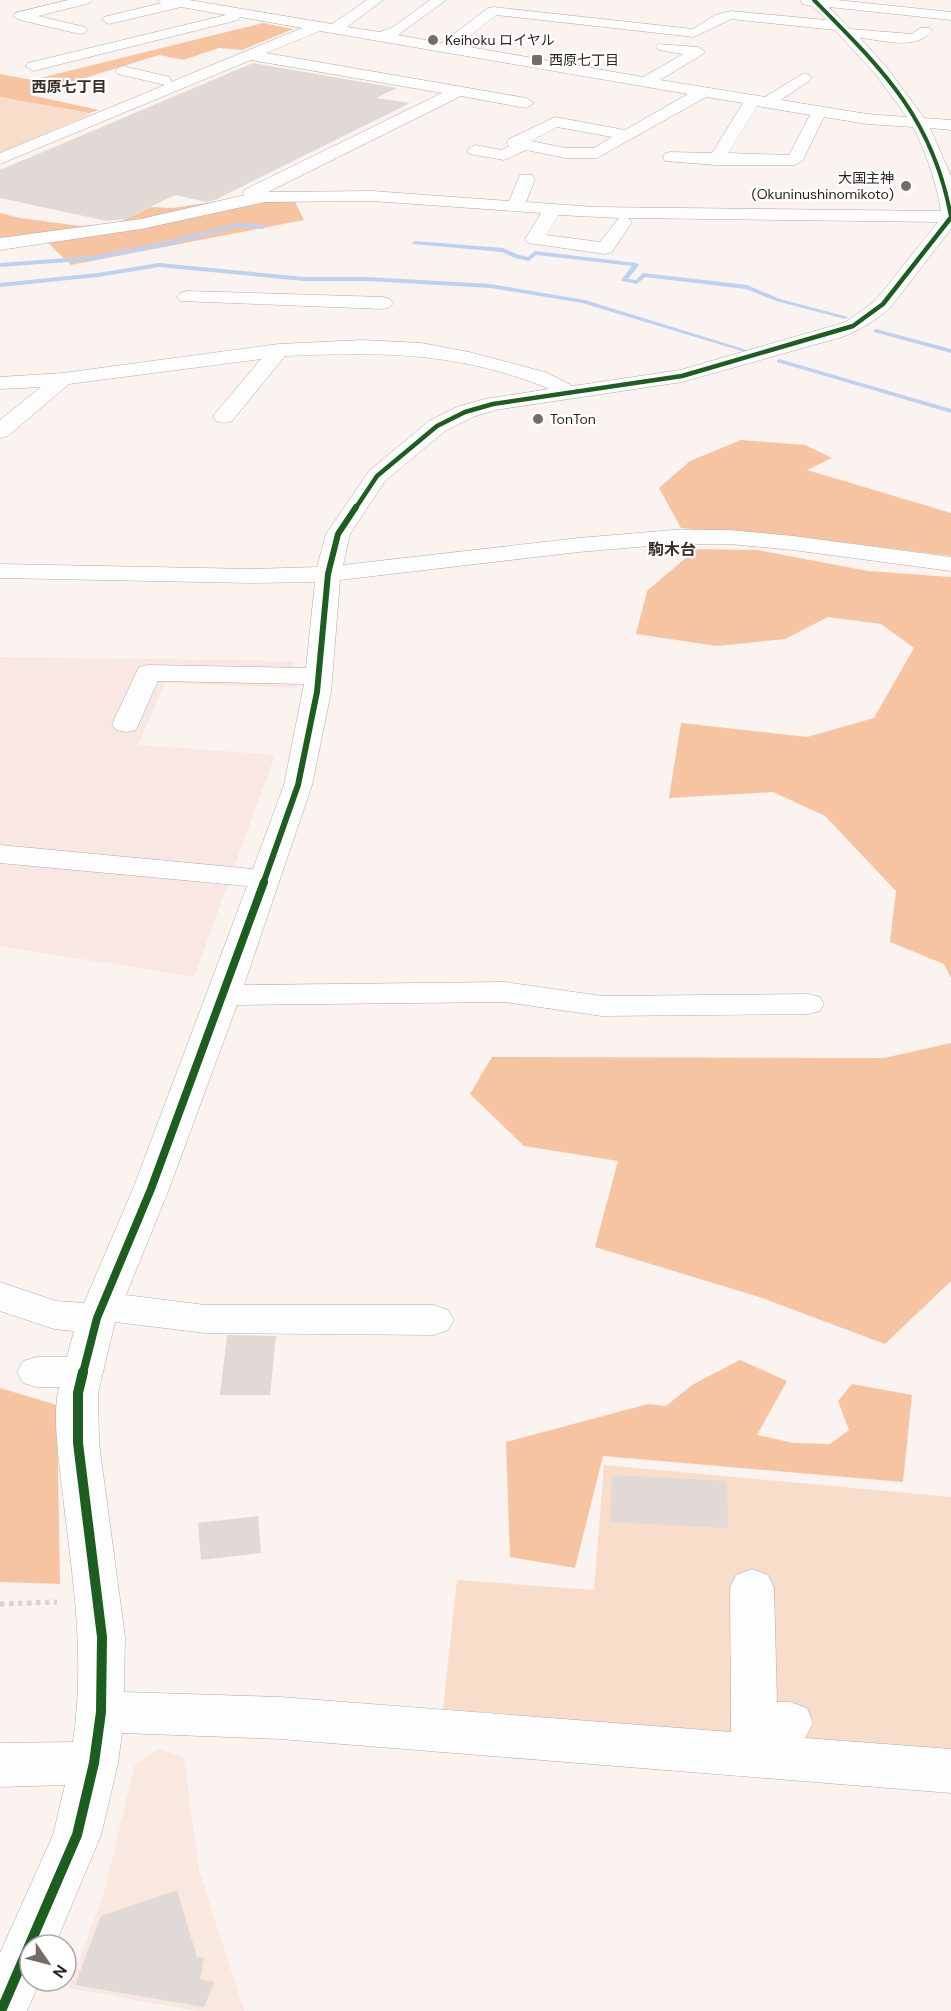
<svg xmlns="http://www.w3.org/2000/svg" width="951" height="2011" viewBox="0 0 951 2011" font-family="'DM Sans','Noto Sans JP',sans-serif">
<style>
.built{fill:#f8e8df}
.industrial{fill:#f8e7e3}
.green{fill:#f9ddcb}
.forest{fill:#f7c4a2}
.lines{fill:none;stroke-linecap:round;stroke-linejoin:round}
.stream{fill:#bfd1f2;fill-rule:evenodd}
.building{fill:#e0d9d5}
.minor-casing{stroke:#b1aba8;stroke-width:1}
.path{stroke:#d5d4d2;stroke-width:5;stroke-dasharray:4.5 4.5;stroke-linecap:butt}
.minor{fill:#fefdfd;fill-rule:evenodd}
.cycleway-far4-casing{stroke:#fff;stroke-width:5}
.cycleway-far3-casing{stroke:#fff;stroke-width:7}
.cycleway-far2-casing{stroke:#fff;stroke-width:9}
.cycleway-far1-casing{stroke:#fff;stroke-width:12}
.cycleway-casing{stroke:#fff;stroke-width:14}
.cycleway-far4{stroke:#1b5e20;stroke-width:4}
.cycleway-far3{stroke:#1b5e20;stroke-width:4.5}
.cycleway-far2{stroke:#1b5e20;stroke-width:6}
.cycleway-far1{stroke:#1b5e20;stroke-width:8}
.cycleway{stroke:#1b5e20;stroke-width:10}
.poi-dot{fill:#736c68;stroke:#fff;stroke-width:2}
.labels{text-anchor:middle;dominant-baseline:central;stroke-width:4.5;stroke-linejoin:round;paint-order:stroke}
.far-poi-label{font-size:14px;fill:#2b2420;stroke:#fff;text-anchor:start}
.far-neighbourhood-label{font-size:15px;font-weight:bold;fill:#3c2d24;stroke:#fff}
.far-quarter-label{font-size:16px;font-weight:bold;fill:#3c2d24;stroke:#fff}
</style>
<rect width="100%" height="100%" fill="#faf3ef"/>
<path class="built" d="M159,1749l25,8 15,113 45,141h-48l-127,-23 34,-92 32,-131z"/>
<path class="industrial" d="M0,657l294,4 3,27 -132,-5 -27,62 137,10 -81,222 -194,-31z"/>
<g class="green">
<path d="M0,98l12,1 79,15 -91,39z"/>
<path d="M604,1465l347,32v253l-508,-41 14,-129 137,10z"/>
</g>
<g class="forest">
<path d="M263,23l30,6 -51,21 -23,-2 -36,12 -24,-5 -129,40 69,15 -10,3 -89,-16v-23l32,6z"/>
<path d="M261,195l32,3 11,22 -233,45 -23,-22 -48,4v-34l20,5 60,8 37,-3 34,-16 21,1z"/>
<path d="M741,440l64,5 27,13 -25,12 144,43v43l-135,-17 -135,-11 -22,-40 31,-27z"/>
<path d="M696,549l61,1 111,21 83,6v401l-7,-14 -54,-22 6,-51 -71,-75 -52,-24 -104,6 12,-75 126,14 67,-19 40,-70 -33,-24 -53,-7 -43,22 -68,7 -81,-12 11,-43z"/>
<path d="M951,1043v238l-66,63 -126,-47 -164,-50 23,-86 -94,-15 -54,-52 22,-37 392,1z"/>
<path d="M740,1360l47,21 -30,54 37,8 36,1 19,-14 -11,-29 14,-17 60,11 -9,87 -300,-26 -28,112 -65,-11 -4,-115 142,-38 18,2 26,-21z"/>
<path d="M0,1388l57,17 3,179 -60,-2z"/>
</g>
<g class="lines">
<g class="stream">
<path d="M237,223l26,2 3,2 -3,2 -26,-2 -68,18 -74,15 -95,7v-4l95,-7 73,-15z"/>
<path d="M415,241l88,7 16,7 9,2 7,-6 101,12 3,2 -11,14 8,1 7,-7 104,12 33,14 68,18 -3,2 -69,-18 -30,-12 -101,-12 -8,7 -15,-3 -1,-1 11,-14 -96,-11 -7,6 -14,-3 -13,-6 -89,-8 -1,-1z"/>
<path d="M159,263l145,14h63l124,7 94,16 165,51 -5,1 -163,-49 -91,-15 -124,-7h-63l-145,-14 -61,10 -98,10v-4l98,-10z"/>
<path d="M876,329l75,20v4l-77,-21v-2z"/>
<path d="M779,359l172,50v4l-174,-51v-2z"/>
</g>
</g>
<g class="building">
<path d="M253,63l144,25 -21,10 34,5 -195,97 -9,2 -31,-7 -50,24 -18,2 -107,-23v-28z"/>
<path d="M227,1335l49,1 -6,59h-50z"/>
<path d="M612,1475l115,6 1,47 -118,-6z"/>
<path d="M258,1516l3,37 -60,7 -3,-37z"/>
<path d="M177,1890l20,67 7,1 -4,21 14,3 -10,25 -129,-22 26,-69z"/>
</g>
<g class="lines">
<defs>
<g id="minor">
<path d="M68,0h24l-2,3 -52,13 47,11 2,3 -2,3 -5,1 -60,-14 -7,-4 2,-3z"/>
<path d="M158,0h31l143,24 35,-24h16l-36,27 33,5 13,-5 37,-27h16l-48,35 44,8 46,-35 5,-1 200,22 22,-14 16,-4 95,9 -14,-14 -10,-2 -1,-4h36l114,12v8l-122,-13 21,22 62,5 8,-6h10l2,3c-16,20 -49,9 -72,7l27,30 37,50 27,2v10l-21,-2 21,48v53l-61,79c-15,13 -30,22 -48,29l-160,45 -187,28 -22,7 -28,14 -60,50 -35,53 -7,31 236,-27 94,-8h56l64,6 158,21v14l-158,-21 -64,-6h-56l-94,8 -239,28 -9,112 -19,93 -68,200 260,-3 98,14 206,-2 12,3 4,7 -4,7 -12,3 -206,2 -98,-14 -267,3 -68,184 -43,106 79,10h229l14,5 6,10 -6,10 -14,5 -229,-2 -90,-11 -17,71 1,50 26,194 -1,55 156,5 451,35 -1,-144 6,-13 16,-6 16,6 6,13 3,114h13l17,6 6,15 -8,15 146,11v44l-671,-54 -158,-6 -4,30 -17,72 -46,110h-25v36h10l-13,30h-27v-58l53,-118 12,-50 -65,2v-44l73,-1c12,-82 1,-155 -9,-237 -3,-33 -13,-85 -5,-118h-22l-14,-4 -6,-11 6,-11 14,-4h30l7,-26 -20,-2 -54,-18v-29l56,19 28,2 49,-114 114,-303 -247,-23v-18l253,24 31,-84 20,-101 -146,-3 -22,49 -10,2 -10,-2 -4,-6 27,-57 9,-2 158,3 9,-86 -63,1 -252,-5v-14l252,5 65,-2 9,-33 43,-63 60,-50 28,-14 28,-8 64,-10c-15,-7 -32,-12 -48,-17 -74,-21 -140,-19 -216,-16l-53,65 -8,2 -8,-2 -3,-5 48,-57 -192,25 -61,52 -8,2v-18l41,-33 -41,2v-12l63,-4 216,-29 83,-4 59,3 48,9 76,20 28,14 107,-16 166,-48 30,-22 62,-78 -310,-4 4,4 -20,30 -7,2 -77,-11 -3,-4 16,-26 -169,-12 -107,1 -124,27 -141,21v-12l141,-19 104,-24 -2,-2 3,-4 196,-96 -191,-33 -251,104v-11l165,-68 -47,-11 -3,-3 3,-3 5,-2 47,11 1,5 131,-54 -62,-11 -2,3 -205,51 -8,-5 3,-3 198,-48 -45,-8 -72,17 -7,-4 2,-3 57,-14zM496,15l198,22 37,-18 104,11 41,45 31,42 -40,-3 -86,-14 28,-19 3,-3 -3,-3 -5,-2 -39,24 -105,-17 43,-26 2,-3 -7,-4 -40,-3 -2,3 2,3 25,4 -40,23 -185,-32zM320,31l368,63 -63,36 -70,-13 -46,22 -2,4 2,3 -7,4 -27,-5 -8,5 2,4 35,6 22,-10 40,8h31l109,-61 37,6 -31,50 -41,-1 -6,1 -2,4 2,4 51,4h79l8,-5 21,-43 43,7 46,3c14,28 23,54 28,84l-346,-4 -69,-5 9,-23 -3,-4h-12l-11,26 -137,-10 -104,1 193,-96 65,12 8,-5 -8,-5 -260,-45zM757,106l53,9 -21,40 -61,-2zM557,127l55,10 -18,11h-28l-35,-7zM558,215l61,3 -19,24 -54,-7z"/>
<path d="M187,291l196,6 7,2 3,4 -3,4 -7,2 -203,-8 -3,-4 3,-4z"/>
</g>
</defs>
<use href="#minor" class="minor-casing"/>
<path class="path" d="M0,1604l57,-2"/>
<use href="#minor" class="minor"/>
<defs>
<path id="cycleway-far4" d="M814,0c68,69 119,118 137,217l-3,4"/>
<path id="cycleway-far3" d="M355,509l22,-33 60,-50 28,-14 28,-8 189,-28 171,-50 30,-22 66,-84"/>
<path id="cycleway-far2" d="M263,884l35,-99 19,-93 11,-118 10,-40 18,-27"/>
<path id="cycleway-far1" d="M83,1373l14,-55 54,-129 113,-307"/>
<path id="cycleway" d="M1,2011l76,-176 17,-72 7,-51 1,-75 -24,-194v-50l5,-21"/>
</defs>
<use href="#cycleway-far4" class="cycleway-far4-casing"/>
<use href="#cycleway-far3" class="cycleway-far3-casing"/>
<use href="#cycleway-far2" class="cycleway-far2-casing"/>
<use href="#cycleway-far1" class="cycleway-far1-casing"/>
<use href="#cycleway" class="cycleway-casing"/>
<use href="#cycleway-far4" class="cycleway-far4"/>
<use href="#cycleway-far3" class="cycleway-far3"/>
<use href="#cycleway-far2" class="cycleway-far2"/>
<use href="#cycleway-far1" class="cycleway-far1"/>
<use href="#cycleway" class="cycleway"/>
</g>
<g class="poi-dot">
<circle cx="433" cy="40" r="6"/>
<rect x="531" y="54" width="12" height="12" rx="3"/>
<circle cx="906" cy="186" r="6"/>
<circle cx="538" cy="419" r="6"/>
</g>
<g class="labels">
<g class="far-poi-label">
<text x="445" y="40">Keihoku ロイヤル</text>
<text x="549" y="60">西原七丁目</text>
<text x="894" y="178" text-anchor="end">大国主神<tspan x="894" dy="16">(Okuninushinomikoto)</tspan></text>
<text x="550" y="419">TonTon</text>
</g>
<g class="far-neighbourhood-label">
<text x="69" y="87">西原七丁目</text>
</g>
<g class="far-quarter-label">
<text x="672" y="549">駒木台</text>
</g>
</g>
<g transform="translate(48 1963) rotate(125)"><circle r="28" fill="#ffffff" stroke="#aaa7a6" stroke-width="1.5"/>
<path d="M0-4.5L10 22L0 15L-10 22Z" fill="#736c68"/>
<text y="-9" font-size="16" font-weight="bold" text-anchor="middle" fill="#2b2420">N</text>
</g>
</svg>
